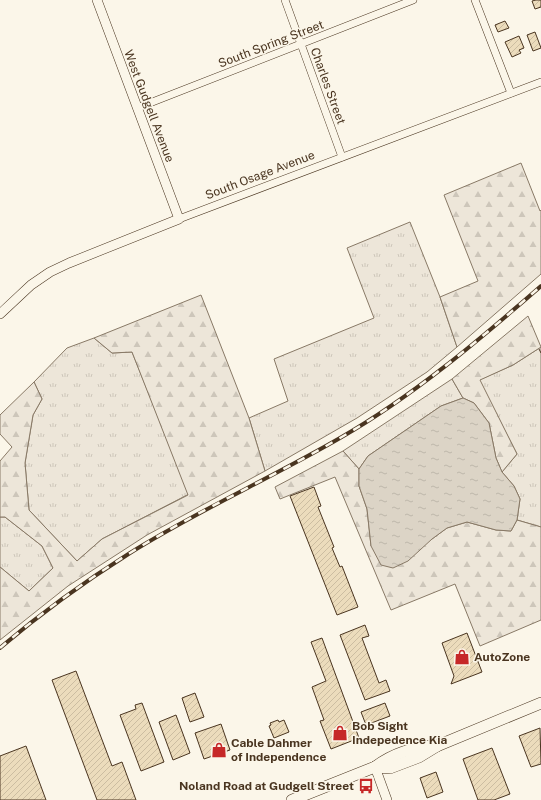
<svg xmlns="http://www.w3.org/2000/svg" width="541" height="800" viewBox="0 0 541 800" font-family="'Public Sans',sans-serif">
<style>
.grass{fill:url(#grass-tufts);stroke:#887966}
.forest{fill:url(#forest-firs);stroke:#887966}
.water{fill:url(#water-ripples);stroke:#887966}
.building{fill:url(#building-hatch);stroke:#4a3520}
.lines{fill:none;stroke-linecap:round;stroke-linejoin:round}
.minor-casing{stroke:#4a3520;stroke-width:8}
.tertiary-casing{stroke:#4a3520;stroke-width:10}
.primary-casing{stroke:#4a3520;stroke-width:12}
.minor{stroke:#fbf6e9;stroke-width:7}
.tertiary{stroke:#fbf6e9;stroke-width:9}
.primary{stroke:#fbf6e9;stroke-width:11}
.rail-casing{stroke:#4a3520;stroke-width:4}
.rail{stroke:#fbf6e9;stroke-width:2.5;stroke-dasharray:8;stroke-linecap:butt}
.fence{stroke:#4a3520;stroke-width:1;stroke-dasharray:5 2;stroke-linecap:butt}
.labels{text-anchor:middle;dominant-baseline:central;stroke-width:3;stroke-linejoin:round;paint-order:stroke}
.street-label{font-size:12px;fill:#4a3520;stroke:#fbf6e9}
.poi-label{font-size:12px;font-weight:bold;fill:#4a3520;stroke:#fbf6e9;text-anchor:start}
</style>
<defs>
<pattern id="grass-tufts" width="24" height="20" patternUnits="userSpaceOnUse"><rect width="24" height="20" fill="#ede6d9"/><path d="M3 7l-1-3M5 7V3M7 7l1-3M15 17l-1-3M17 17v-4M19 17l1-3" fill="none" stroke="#cdc6ba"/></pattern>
<pattern id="forest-firs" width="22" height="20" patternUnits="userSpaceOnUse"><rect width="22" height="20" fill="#ede6d9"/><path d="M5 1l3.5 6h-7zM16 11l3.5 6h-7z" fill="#cdc6ba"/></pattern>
<pattern id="water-ripples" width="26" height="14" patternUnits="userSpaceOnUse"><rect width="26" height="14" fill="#dcd4c6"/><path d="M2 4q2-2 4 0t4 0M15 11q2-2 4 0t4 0" fill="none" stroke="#beb7aa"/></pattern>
<pattern id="building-hatch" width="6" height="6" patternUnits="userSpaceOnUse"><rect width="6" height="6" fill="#ecdcbc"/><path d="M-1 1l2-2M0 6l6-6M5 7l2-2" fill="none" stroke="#ccbda1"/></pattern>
</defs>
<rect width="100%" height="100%" fill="#fbf6e9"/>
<g class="grass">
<path d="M410,222l30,75 17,50 -30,25 -70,46 -92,53 -16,-53 39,-17 -14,-42 100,-41 -27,-70z"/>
<path d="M94,338l18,15 20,-1 57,142 -87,45 -25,22 -48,-51 -4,-47 8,-48 9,-16 -8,-17 33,-34z"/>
<path d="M541,347v180l-24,-7 3,-21 -6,-13 -12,-14 15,-18 -38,-74 34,-15z"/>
<path d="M452,379l11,19 -22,8 -73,50 -9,13 -16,-18z"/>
<path d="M0,517h5l37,29 11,22 -24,23 -29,-24z"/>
</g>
<g class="forest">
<path d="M521,163l19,48 1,-1v64l-84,73 -17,-50 38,-16 -34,-86z"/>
<path d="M201,295l48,123 16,53 -118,64 -79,51 -68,54v-73l29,24 24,-23 -11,-22 -37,-29h-5v-56l12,-14 -12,-13v-19l34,-33 8,17 -9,16 -8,48 4,47 48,51 25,-22 86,-44 -56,-143 -20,1 -18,-15z"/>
<path d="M528,316l13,31 -28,18 -33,15 37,74 -15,18 -6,-14 -7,-35 -15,-20 -11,-5 -11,-19z"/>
<path d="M343,451l16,18v17l8,23 4,37 61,-7 15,-11 20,-6 29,8 15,1 6,-11 24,7v93l-61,26 -25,-62 -64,26 -56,-133 -55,22 -5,-12z"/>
</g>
<path class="water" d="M463,398l11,5 15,20 7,35 6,14 12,14 6,13 -3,21 -6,11 -15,-1 -29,-8 -20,6 -15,11 -24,22 -15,7 -12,-3 -10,-19 -4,-37 -8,-23v-17l9,-13 73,-50z"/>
<g class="building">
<path d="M536,0h5v7l-6,2 -3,-8z"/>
<path d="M505,21l4,7 -11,4 -3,-7z"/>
<path d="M535,32l6,16 -8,3 -6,-16z"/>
<path d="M519,36l5,12 -5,2 2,3 -9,4 -7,-15z"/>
<path d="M314,487l7,19 -3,1 16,40 -2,1 8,19 2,-1 16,41 -21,8 -47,-119z"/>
<path d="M365,625l4,11 -7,2 17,45 7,-3 4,11 -25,9 -25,-65z"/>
<path d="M467,633l15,39 -31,12 3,-8 -12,-33z"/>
<path d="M322,638l37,100 -28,11 -11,-28 4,-1 -12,-33 14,-6 -15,-39z"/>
<path d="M76,671l36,95 10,-4 14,38h-39l-45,-120z"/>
<path d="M195,693l9,24 -14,5 -8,-24z"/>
<path d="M142,703l22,59 -23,9 -21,-56 16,-6 -1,-4z"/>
<path d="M385,703l5,13 -24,9 -5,-13z"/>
<path d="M176,715l14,38 -17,7 -14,-38z"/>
<path d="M278,720l1,2 5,-2 5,12 -15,6 -5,-12 2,-1 -1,-2z"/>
<path d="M221,724l9,26 -26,9 -9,-26z"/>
<path d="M540,728l1,36 -10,3 -12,-31z"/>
<path d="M26,746l20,54h-46v-44z"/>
<path d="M492,748l18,46 -16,6h-16l-15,-41z"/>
<path d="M436,772l7,20 -16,6 -7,-20z"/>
</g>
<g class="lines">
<defs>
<g id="minor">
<path d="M285,0l57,157"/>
<path d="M475,0l36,93"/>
<path d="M137,108l276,-108"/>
<path d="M179,219l362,-137"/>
</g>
<g id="tertiary">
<path d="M0,314l31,-29 19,-13 19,-9 110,-44 -82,-219"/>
<path d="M375,767l12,33"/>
</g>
<g id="primary">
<path d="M375,767l15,1 29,-11 18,-11 104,-43"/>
<path d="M292,800l83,-33c17,-13 40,-21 62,-21"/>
</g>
</defs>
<use href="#minor" class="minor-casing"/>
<use href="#tertiary" class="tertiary-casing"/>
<use href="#primary" class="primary-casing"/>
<use href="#minor" class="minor"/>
<use href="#tertiary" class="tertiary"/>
<use href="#primary" class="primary"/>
<defs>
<path id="rail" d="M0,648c41,-35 84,-66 130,-95 67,-42 141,-75 210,-115 73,-42 138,-97 201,-152"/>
</defs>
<use href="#rail" class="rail-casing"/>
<use href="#rail" class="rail"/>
<path class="fence" d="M539,349l2,4"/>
</g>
<defs>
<symbol id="shop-bare" viewBox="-9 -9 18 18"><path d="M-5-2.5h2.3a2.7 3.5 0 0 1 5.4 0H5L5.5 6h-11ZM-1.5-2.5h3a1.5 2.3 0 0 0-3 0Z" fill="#c62828" stroke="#fbf6e9" stroke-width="2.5" paint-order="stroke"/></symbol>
<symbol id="bus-bare" viewBox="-9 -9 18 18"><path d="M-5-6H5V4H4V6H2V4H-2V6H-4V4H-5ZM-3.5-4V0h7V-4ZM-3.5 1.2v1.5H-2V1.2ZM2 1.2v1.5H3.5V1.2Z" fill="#c62828" stroke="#fbf6e9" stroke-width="2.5" paint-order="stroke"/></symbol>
</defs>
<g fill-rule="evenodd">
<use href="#shop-bare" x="451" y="646" width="22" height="22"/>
<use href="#shop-bare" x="329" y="722" width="22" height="22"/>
<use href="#shop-bare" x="208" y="739" width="22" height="22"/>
<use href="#bus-bare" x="355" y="775" width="22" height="22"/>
</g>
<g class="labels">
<g class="street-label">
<text transform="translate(271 44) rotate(-21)">South Spring Street</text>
<text transform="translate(328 86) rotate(70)">Charles Street</text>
<text transform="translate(149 106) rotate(69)">West Gudgell Avenue</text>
<text transform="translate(260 175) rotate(-21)">South Osage Avenue</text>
</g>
<g class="poi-label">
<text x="474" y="657">AutoZone</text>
<text x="352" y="726">Bob Sight<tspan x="352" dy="14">Indepedence Kia</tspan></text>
<text x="231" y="743">Cable Dahmer<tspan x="231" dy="14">of Independence</tspan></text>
<text x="354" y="786" text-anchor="end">Noland Road at Gudgell Street</text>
</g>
</g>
</svg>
